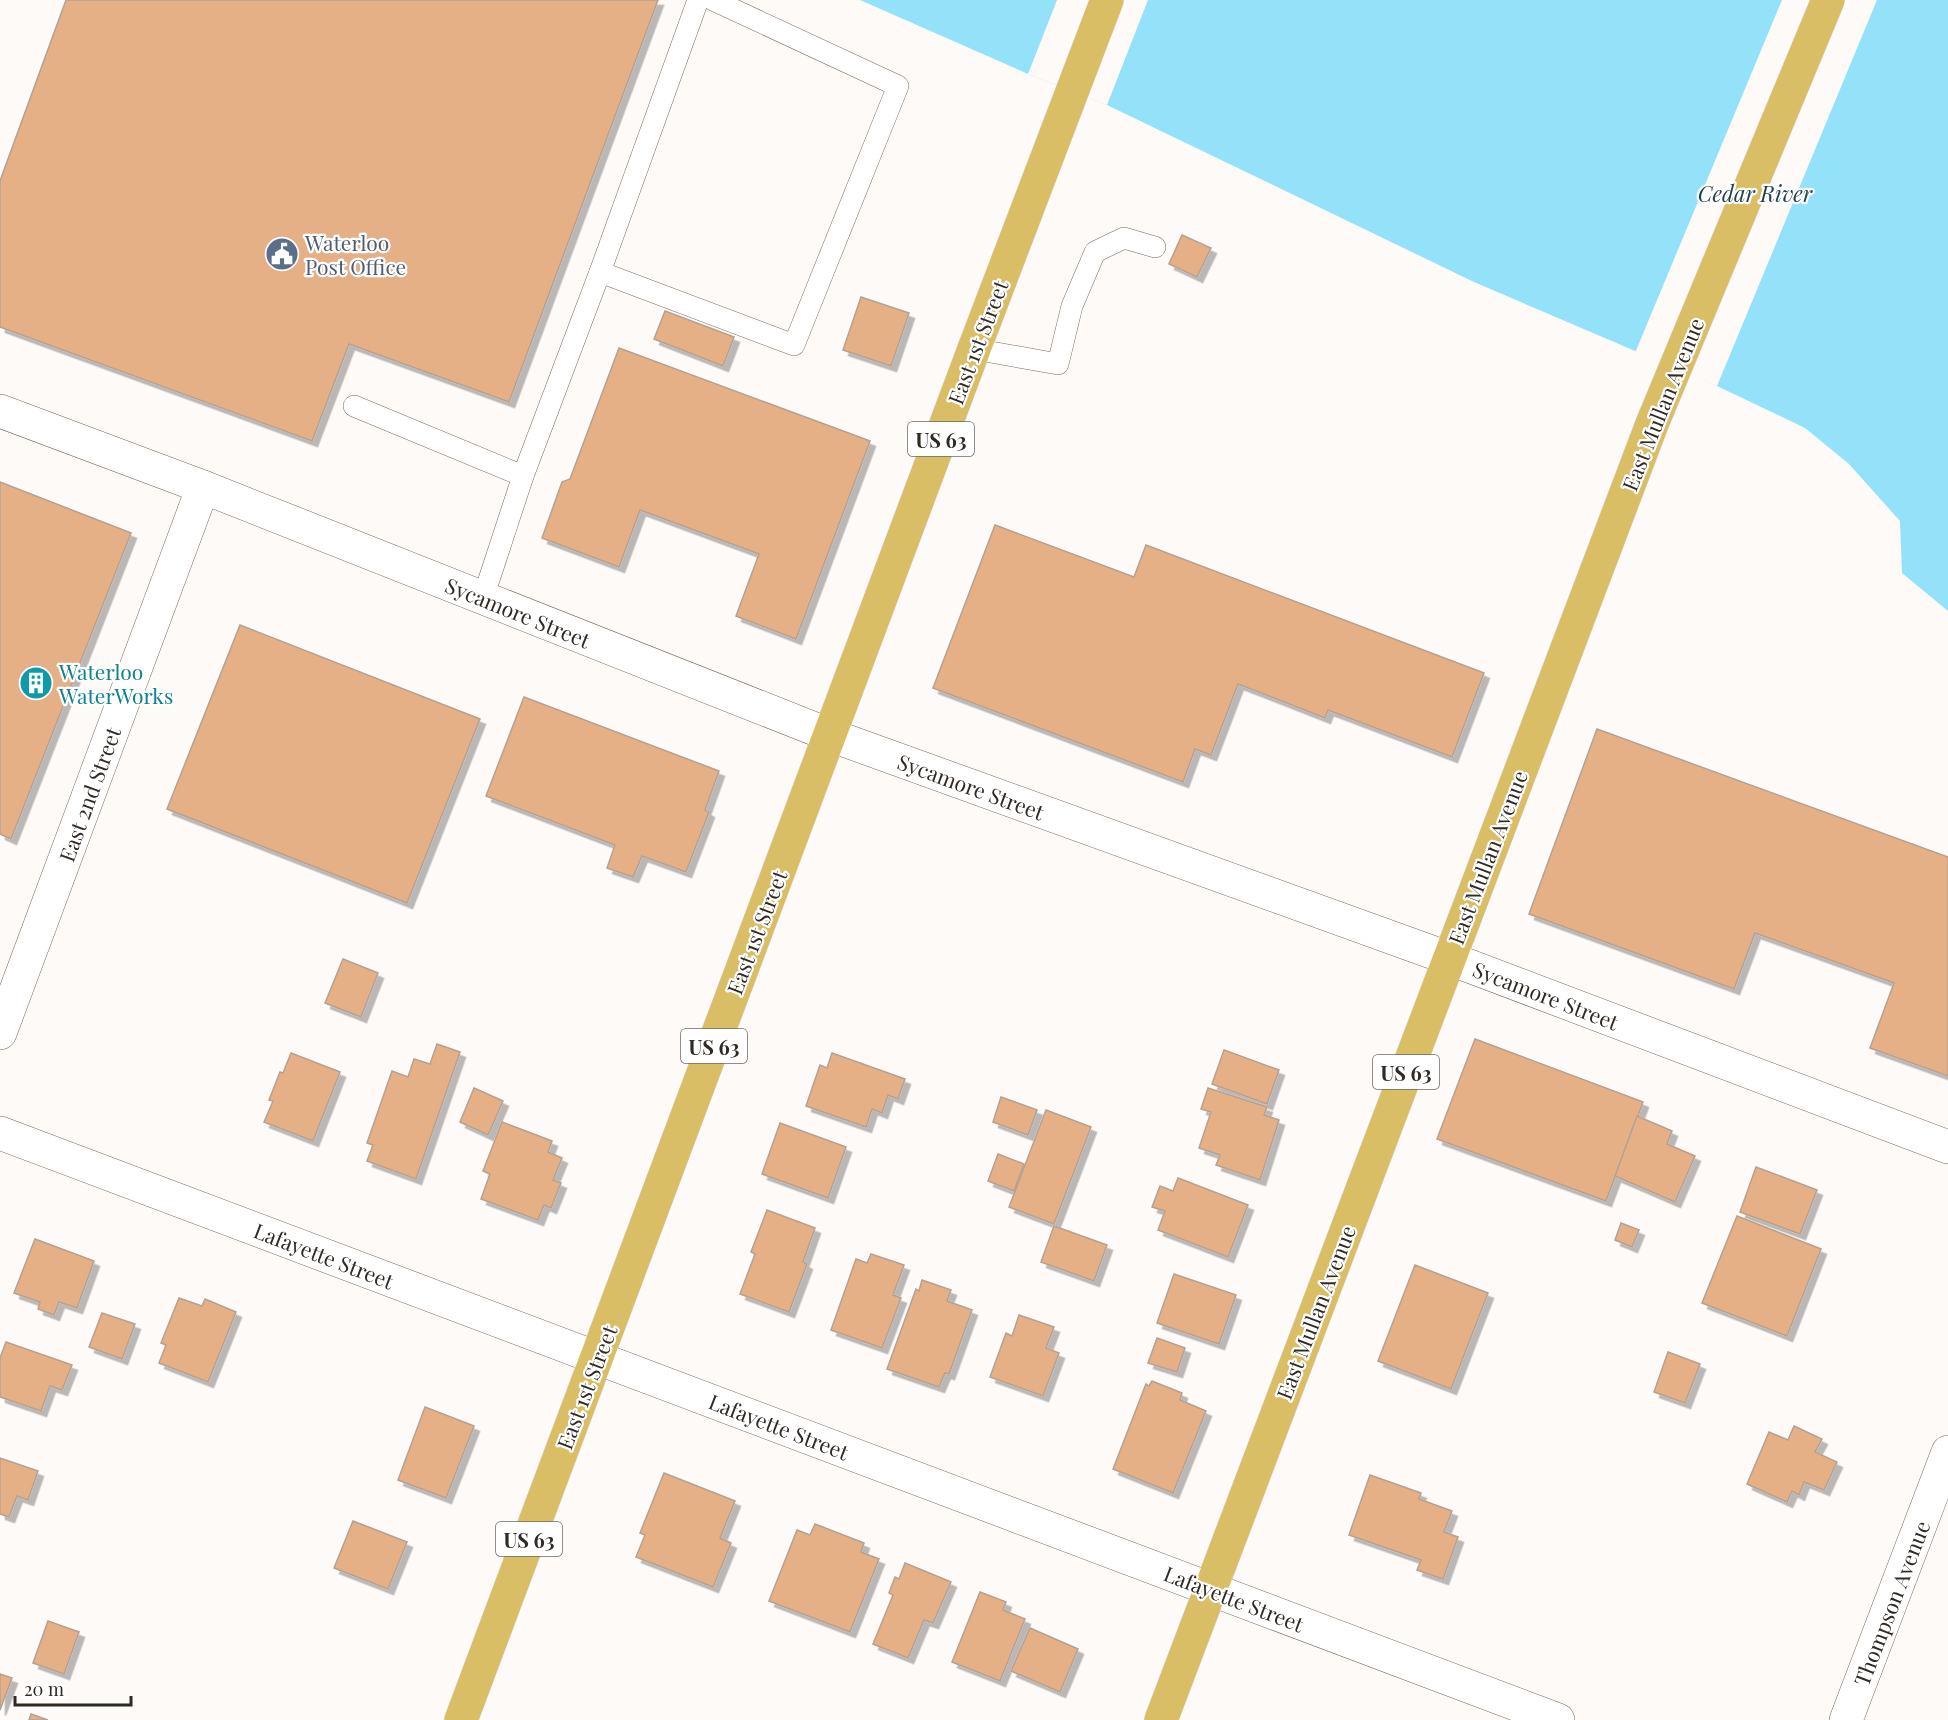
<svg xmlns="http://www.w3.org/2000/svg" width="1948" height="1720" viewBox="0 0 1948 1720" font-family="'Playfair Display',serif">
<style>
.water{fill:#93e2fa}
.pier{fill:#fefaf7}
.building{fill:#e6b086;stroke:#b5a192;stroke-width:1.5;filter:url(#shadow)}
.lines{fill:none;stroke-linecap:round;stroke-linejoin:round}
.service-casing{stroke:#7e6b5e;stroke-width:22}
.minor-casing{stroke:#7e6b5e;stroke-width:34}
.tertiary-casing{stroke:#7e6b5e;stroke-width:34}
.trunk-casing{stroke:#dad8d7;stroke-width:34}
.service{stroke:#fff;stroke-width:21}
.minor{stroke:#fff;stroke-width:33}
.tertiary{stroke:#fff;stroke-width:33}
.trunk{stroke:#dabe66;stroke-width:33}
.labels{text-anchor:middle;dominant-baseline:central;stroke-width:4.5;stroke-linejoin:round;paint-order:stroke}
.shield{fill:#fff;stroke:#6f6965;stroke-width:1.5}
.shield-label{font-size:20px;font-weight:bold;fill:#312923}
.service-label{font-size:21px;fill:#4e5e75;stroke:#fff;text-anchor:start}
.street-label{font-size:21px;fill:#312923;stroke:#fff}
.culture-label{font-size:21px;fill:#0d838f;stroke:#fff;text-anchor:start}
.water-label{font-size:22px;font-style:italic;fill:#1d424c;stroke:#fff}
</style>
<defs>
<filter id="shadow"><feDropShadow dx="5.5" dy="5.5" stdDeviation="0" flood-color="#0004"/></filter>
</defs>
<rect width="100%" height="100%" fill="#fefaf7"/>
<path class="water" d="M860,0h1088v611l-46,-38 -2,-52 -51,-57 -44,-36 -88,-42 -243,-104 -367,-177 -79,-31z"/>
<g class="pier">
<path d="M1057,0h91l-41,105 -79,-31z"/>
<path d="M1782,0h95l-160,386 -82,-33z"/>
</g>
<g class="building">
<path d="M66,0h592l-149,402 -160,-58 -37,97 -312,-114v-146z"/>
<path d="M1182,235l29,13 -14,29 -28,-13z"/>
<path d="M861,297l48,16 -18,53 -48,-16z"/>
<path d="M665,311l69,26 -11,29 -69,-27z"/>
<path d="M619,348l251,93 -74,198 -60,-23 23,-62 -119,-44 -21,57 -77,-29 20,-56 8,-3z"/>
<path d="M0,482l131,51 -120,306 -11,-5z"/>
<path d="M995,525l139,52 12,-32 338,128 -32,84 -124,-47 -3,8 -87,-34 -27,71 -16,-6 -12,33 -250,-94z"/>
<path d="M240,625l240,94 -73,184 -240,-94z"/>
<path d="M524,697l195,74 -14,39 4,2 -23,60 -44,-16 -9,21 -26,-9 8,-23 -129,-49z"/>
<path d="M1597,729l351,128v219l-78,-28 24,-65 -139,-50 -21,56 -205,-75z"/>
<path d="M343,959l35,14 -17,44 -36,-14z"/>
<path d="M1475,1039l168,63 -37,99 -169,-62z"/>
<path d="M437,1044l23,8 -44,127 -49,-18 6,-16 -6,-2 25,-72 16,6 6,-18 16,5z"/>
<path d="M1224,1050l55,20 -12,34 -55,-20z"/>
<path d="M291,1053l49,19 -27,69 -49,-19 9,-21 -4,-1 11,-28 3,1z"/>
<path d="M832,1053l73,26 -7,20 -10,-4 -6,18 -10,-4 -6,18 -60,-21 14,-41 7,3z"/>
<path d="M474,1088l29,13 -15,34 -28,-13z"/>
<path d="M1208,1088l59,19 -3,8 15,5 -19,60 -44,-15 4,-10 -21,-7 12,-36 -10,-3z"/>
<path d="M1001,1097l36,13 -9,25 -35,-13z"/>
<path d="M1046,1110l45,17 -37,97 -45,-17z"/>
<path d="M1637,1116l35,15 -5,13 28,12 -20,46 -60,-26z"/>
<path d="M502,1122l50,19 -4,11 14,6 -9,22 8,3 -10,25 -7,-3 -6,15 -57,-21 9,-25 -7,-3z"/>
<path d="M780,1123l66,24 -18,51 -66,-24z"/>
<path d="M998,1154l26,10 -10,27 -26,-10z"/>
<path d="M1756,1167l61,23 -17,44 -60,-22z"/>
<path d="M1178,1178l70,27 -20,52 -70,-27 7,-19 -13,-4 8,-21 13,5z"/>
<path d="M767,1210l48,18 -12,34 4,2 -18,48 -49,-18 15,-40 -4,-2z"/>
<path d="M1737,1216l84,33 -34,87 -85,-33z"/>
<path d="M1621,1223l18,7 -7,17 -17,-7z"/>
<path d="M1054,1226l53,19 -13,36 -53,-19z"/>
<path d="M35,1239l59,22 -17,47 -18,-6 -5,13 -16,-6 2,-7 -26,-9z"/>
<path d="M871,1254l33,11 -11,30 8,3 -19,50 -51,-18 25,-71 11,4z"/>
<path d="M1415,1265l73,28 -37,96 -73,-28z"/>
<path d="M1174,1274l62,21 -17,49 -62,-21z"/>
<path d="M922,1280l29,10 -4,11 25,9 -23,64 -4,-1 -6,14 -52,-18 29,-80 3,2z"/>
<path d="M179,1298l23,8 3,-7 31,13 -28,70 -49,-19 7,-18 -5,-2z"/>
<path d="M102,1313l33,11 -13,35 -33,-12z"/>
<path d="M1019,1315l35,12 -8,21 13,5 -16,43 -53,-19 16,-44 6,3z"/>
<path d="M1157,1338l28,10 -8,24 -29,-9z"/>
<path d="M6,1342l66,23 -10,25 -12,-4 -9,25 -41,-14v-39z"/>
<path d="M1668,1352l32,12 -15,39 -31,-11z"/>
<path d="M1152,1381l30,12 -2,7 26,11 -33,82 -60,-24 33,-85 3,2z"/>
<path d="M425,1407l49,19 -28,72 -48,-18z"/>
<path d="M1794,1426l28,13 -7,13 22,10 -13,28 -20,-8 -5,13 -7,-4 -5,11 -40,-18 22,-52 19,8z"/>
<path d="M0,1458l38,13 -10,29 -11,-4 -8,21 -9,-3z"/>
<path d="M664,1473l71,28 -15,37 11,5 -18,44 -77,-30 9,-22 -5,-2z"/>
<path d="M1370,1475l51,18 -2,6 33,12 -8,21 14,5 -15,42 -26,-9 4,-10 -72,-25z"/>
<path d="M353,1521l54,21 -19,47 -54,-21z"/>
<path d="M815,1524l49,19 -3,9 18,7 -29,73 -81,-31 28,-71 13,5z"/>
<path d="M905,1563l46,19 -18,41 -9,-3 -16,38 -35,-14 20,-49 -4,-2 6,-16 4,2z"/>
<path d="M980,1592l26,10 -3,8 22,9 -25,62 -48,-19z"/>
<path d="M48,1621l31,11 -15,42 -31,-11z"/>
<path d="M1030,1628l48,21 -18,43 -49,-21z"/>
<path d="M0,1674l12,4 -12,32z"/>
<path d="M31,1714l17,6h-19z"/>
</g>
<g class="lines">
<defs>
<g id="service">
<path d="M600,272l194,73 104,-259 -185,-86"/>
<path d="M974,349l84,15 14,-58 23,-54 29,-14 31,9"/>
<path d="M354,406l169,70"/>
<path d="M483,598l40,-122 77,-204 98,-272"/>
</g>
<g id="minor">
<path d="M1448,958l500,189"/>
<path d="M0,1033l203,-546"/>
<path d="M1846,1720l102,-268"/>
</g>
<g id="tertiary">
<path d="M0,411l203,76 627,248 618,223"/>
<path d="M0,1133l1558,587"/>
</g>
<g id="trunk">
<path d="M461,1720l513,-1371 133,-349"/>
<path d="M1161,1720l491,-1296 176,-424"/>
</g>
</defs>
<use href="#service" class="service-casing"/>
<use href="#minor" class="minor-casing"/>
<use href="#tertiary" class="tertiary-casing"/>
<use href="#trunk" class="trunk-casing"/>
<use href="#service" class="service"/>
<use href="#minor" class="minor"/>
<use href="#tertiary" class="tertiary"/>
<use href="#trunk" class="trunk"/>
</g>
<defs>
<symbol id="civic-disc" viewBox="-11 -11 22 22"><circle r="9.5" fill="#5c6f8a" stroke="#fff"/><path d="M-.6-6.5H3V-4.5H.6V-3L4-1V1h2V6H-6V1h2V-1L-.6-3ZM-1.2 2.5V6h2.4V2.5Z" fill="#fff"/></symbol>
<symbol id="building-disc" viewBox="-11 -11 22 22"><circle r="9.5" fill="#0f9aa8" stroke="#fff"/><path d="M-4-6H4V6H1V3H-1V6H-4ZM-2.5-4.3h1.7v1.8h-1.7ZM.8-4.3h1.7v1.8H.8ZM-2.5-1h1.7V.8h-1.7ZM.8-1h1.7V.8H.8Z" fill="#fff"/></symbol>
</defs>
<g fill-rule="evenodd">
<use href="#civic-disc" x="263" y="235" width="38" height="38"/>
<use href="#building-disc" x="17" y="664" width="38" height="38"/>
</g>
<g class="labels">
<g class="shield">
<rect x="908" y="422" width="66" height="34" rx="4.5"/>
<rect x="681" y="1029" width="66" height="34" rx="4.5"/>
<rect x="1373" y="1055" width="66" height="34" rx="4.5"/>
<rect x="496" y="1522" width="66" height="34" rx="4.5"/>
</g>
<g class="shield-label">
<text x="941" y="439">US 63</text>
<text x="714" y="1046">US 63</text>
<text x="1406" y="1072">US 63</text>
<text x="529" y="1539">US 63</text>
</g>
<g class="service-label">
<text x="305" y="242">Waterloo<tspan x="305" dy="24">Post Office</tspan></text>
</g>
<g class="street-label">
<text transform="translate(977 342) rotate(-69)">East 1st Street</text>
<text transform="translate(1662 404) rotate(-68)">East Mullan Avenue</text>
<text transform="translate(518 612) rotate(22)">Sycamore Street</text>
<text transform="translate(971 786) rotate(20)">Sycamore Street</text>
<text transform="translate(89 794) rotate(-70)">East 2nd Street</text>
<text transform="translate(1487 857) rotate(-69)">East Mullan Avenue</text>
<text transform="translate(756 932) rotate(-69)">East 1st Street</text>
<text transform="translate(1546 995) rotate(21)">Sycamore Street</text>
<text transform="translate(324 1255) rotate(21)">Lafayette Street</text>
<text transform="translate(1315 1312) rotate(-69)">East Mullan Avenue</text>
<text transform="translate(586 1387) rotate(-69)">East 1st Street</text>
<text transform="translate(779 1426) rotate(21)">Lafayette Street</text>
<text transform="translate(1234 1598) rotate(21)">Lafayette Street</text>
<text transform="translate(1891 1603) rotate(-69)">Thompson Avenue</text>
</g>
<g class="culture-label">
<text x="59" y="671">Waterloo<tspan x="59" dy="24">WaterWorks</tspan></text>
</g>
<g class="water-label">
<text x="1755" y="193">Cedar River</text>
</g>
</g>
<path d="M15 1696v9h116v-9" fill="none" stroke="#312923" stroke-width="3"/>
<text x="24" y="1696" font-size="18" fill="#312923" stroke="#ffffff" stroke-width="4.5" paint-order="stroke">20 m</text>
</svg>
